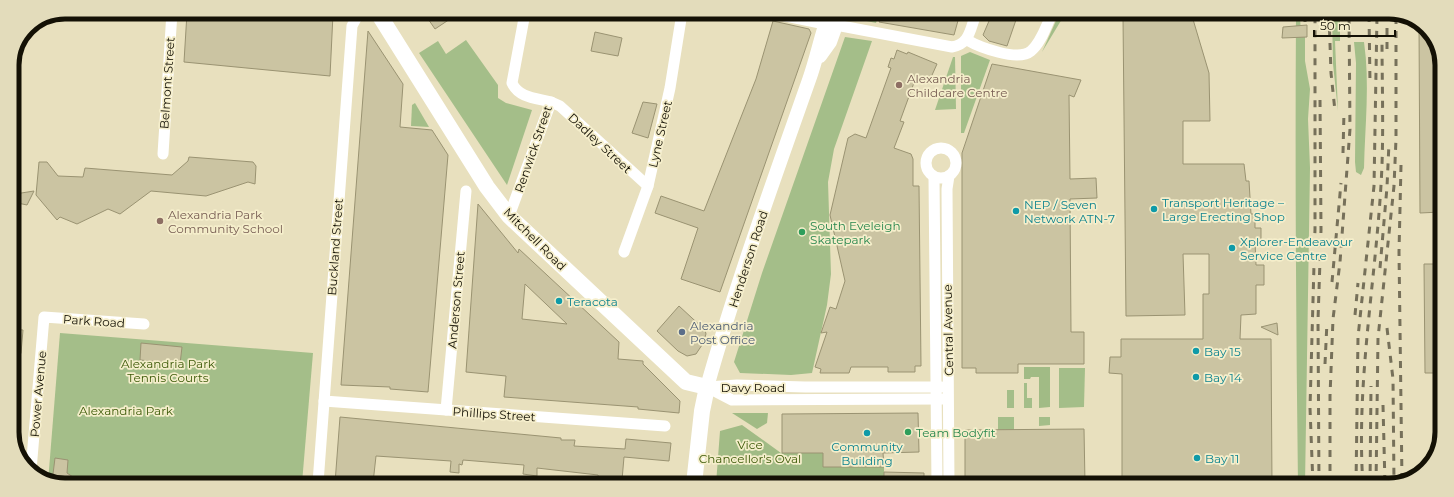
<svg xmlns="http://www.w3.org/2000/svg" width="1454" height="497" viewBox="0 0 1454 497" font-family="Montserrat,sans-serif">
<style>
.green{fill:#a4be89}
.forest{fill:#a1bb85}
.building{fill:#cbc4a2;stroke:#9a9372;fill-rule:evenodd}
.lines{fill:none;stroke-linecap:round;stroke-linejoin:round}
.minor{stroke:#fff;stroke-width:11}
.tertiary{stroke:#fff;stroke-width:14}
.secondary{stroke:#fff;stroke-width:16}
.rail{stroke:#76705a;stroke-width:3;stroke-dasharray:7 7;stroke-linecap:butt}
.education-dot{fill:#8d6e63;stroke:#f5eecb;stroke-width:1.5}
.culture-dot{fill:#0f9aa8;stroke:#f5eecb;stroke-width:1.5}
.leisure-dot{fill:#2e9e5b;stroke:#f5eecb;stroke-width:1.5}
.service-dot{fill:#5c6f8a;stroke:#f5eecb;stroke-width:1.5}
.labels{text-anchor:middle;dominant-baseline:central;stroke-width:3.5;stroke-linejoin:round;paint-order:stroke}
.education-label{font-size:12px;fill:#785e54;stroke:#f5eecb;text-anchor:start}
.street-label{font-size:12px;fill:#141105;stroke:#f5eecb}
.culture-label{font-size:12px;fill:#0d838f;stroke:#f5eecb;text-anchor:start}
.leisure-label{font-size:12px;fill:#27864d;stroke:#f5eecb;text-anchor:start}
.service-label{font-size:12px;fill:#4e5e75;stroke:#f5eecb;text-anchor:start}
.park-label{font-size:12px;fill:#3c5a08;stroke:#f5eecb}
.rim{fill:none;stroke:#141105;stroke-width:5}
</style>
<rect width="100%" height="100%" fill="#e8e0be"/>
<g class="green">
<path d="M854,14h25l-3,9 -19,-4z"/>
<path d="M1059,14h6l-23,38z"/>
<path d="M1296,15h4l1,22h4v24l5,28 -2,30 2,49 -5,317h-7c-2,-157 -3,-314 -2,-470z"/>
<path d="M1332,15h8v26h-5l3,70 -5,-47z"/>
<path d="M845,37l27,4 -38,108 -6,33 3,92 -4,31 -15,68 -21,2 -51,-2 -6,-11 28,-89z"/>
<path d="M466,40l32,45v13l8,5 26,7 -25,75 -88,-132 19,-12 8,13z"/>
<path d="M1354,42h10c6,41 1,84 0,126l-3,7 -5,-3 -1,-10 1,-99z"/>
<path d="M970,52l20,8 -26,73h-3v-77z"/>
<path d="M953,57h2l1,52 -21,1z"/>
<path d="M415,103l14,24 -18,-1 1,-21z"/>
<path d="M60,333l253,20 -11,130 -254,-1z"/>
<path d="M1059,368h26l-1,39 -25,1z"/>
<path d="M1024,383h3v15h5v10h-8z"/>
<rect x="1007" y="390" width="7" height="18"/>
<rect x="998" y="417" width="16" height="13"/>
<path d="M1039,417h11v8l-11,1z"/>
</g>
<g class="forest">
<path d="M1024,367h26v40l-11,1v-31h-8l-1,2h-6z"/>
<path d="M732,413h36l-1,10 -10,6z"/>
<path d="M742,425l39,28h42v14h61v17h-168l4,-53z"/>
</g>
<g class="building">
<path d="M226,12h27v2l22,-2 58,2 -3,62 -146,-14 3,-49 39,3z"/>
<path d="M424,13h35l-24,16z"/>
<path d="M883,14h70l6,3 -5,18 -75,-13z"/>
<path d="M992,14h26l-11,32 -18,-5 -6,-6z"/>
<path d="M1192,16l17,57 1,48h-27v43h61l2,17h3l2,33h4v14h6v13h-6l1,24h8v20h-8v29l-15,1 -1,24h31l1,146 -150,-1v-110l-13,-1 1,-16h11v-18h82v-45h6v-40h-26l2,61 -59,1 -3,-299z"/>
<path d="M773,21l36,8 2,4 -91,259 -39,-13 17,-51 -43,-15 6,-17 43,15 52,-132z"/>
<path d="M1419,24l12,9 11,28 -1,151 -21,1z"/>
<path d="M1307,25v12l-25,1 1,-11z"/>
<path d="M368,31l35,53 -3,43 32,3 16,25 -20,237 -38,-3v-2l-49,-2z"/>
<path d="M595,32l27,6 -4,18 -27,-5z"/>
<path d="M897,50l10,4 1,-2 29,12 -9,20 -13,-4 -15,41 4,1 -10,26 17,6 2,5v27h6l2,180h-6v6h-27v-5h-37l-2,6h-29l1,-4 -6,-2 12,-35 -6,1 9,-26 6,2 9,-28 -15,-66 18,-77 7,-4 11,4 25,-70 -3,-1 3,-9 3,1z"/>
<path d="M992,64l89,16 -7,17 -5,-2 1,84 26,-1 1,20 -27,1 1,133h13v32h-66v9h-42v-5h-14v-215z"/>
<path d="M643,102l14,2 -9,34 -16,-5z"/>
<path d="M189,157l64,5 3,4 -1,18 -7,-2 -42,14 -55,-5 -31,23 -12,-5 -31,15 -17,-7 -3,3 -21,-25 3,-33h8l11,14 25,1 2,-9 87,7 16,-14z"/>
<path d="M34,191l-7,14 -14,-3 2,-8z"/>
<path d="M478,204l40,49 1,-4 100,93 -1,17 25,2v3l37,37 -1,12 -41,-4v-2l-134,-10 2,-21 -40,-4zM525,284l42,40 -45,-5z"/>
<path d="M1424,264h17l-1,109h-15z"/>
<path d="M679,306l26,24 1,4 -4,11 -6,9 -9,2 -9,-5 -21,-20z"/>
<path d="M1277,323l1,12 -17,-8z"/>
<path d="M12,329l11,1 -2,23 -9,17z"/>
<path d="M141,343l41,4 -2,17 -40,-4z"/>
<path d="M918,413l1,39 -36,1 1,14h-61v-14h-41v-39z"/>
<path d="M340,417l221,21v2h14l-1,6 51,3 1,-10 45,4 -2,18 -45,-4 -2,23 -23,-2 -1,-3 -61,-7v8l-14,-2 1,-9 -61,-5 -1,5 -3,-1v9l-9,-1 1,-11 -75,-5 -3,27h-38z"/>
<path d="M1084,429l1,55h-120v-54z"/>
<path d="M55,458l13,2 -1,13 9,6 -9,3h-15z"/>
<path d="M884,472l40,1v11h-40z"/>
</g>
<g class="lines">
<g class="minor">
<path d="M771,13l54,11"/>
<path d="M836,25l116,22c18,-3 18,-18 24,-33"/>
<path d="M967,40c12,7 51,22 64,11 10,-8 15,-25 21,-37"/>
<path d="M551,102l9,4 88,80"/>
<circle cx="941" cy="163" r="15"/>
<path d="M163,154l9,-142"/>
<path d="M949,176l-2,13 2,295"/>
<path d="M934,178l3,306"/>
<path d="M509,216l42,-114c-15,-4 -32,-4 -39,-19l13,-70"/>
<path d="M624,252l24,-66 22,-98 12,-75"/>
<path d="M707,387l25,13 211,-1"/>
<path d="M707,387l30,-2 68,2h137"/>
<path d="M324,401l341,25"/>
<path d="M446,410l20,-219"/>
<path d="M31,470l13,-153 100,7"/>
<path d="M318,483l34,-457 7,-13"/>
</g>
<g class="tertiary">
<path d="M820,56l10,-14 10,-28"/>
<path d="M707,387c29,-103 66,-205 102,-307 8,-22 12,-45 20,-66"/>
</g>
<path class="secondary" d="M378,13l109,174 22,29 177,166 21,5 -5,24 -8,73"/>
<g class="rail">
<path d="M1305,15v9"/>
<path d="M1329,15l2,58 4,38"/>
<path d="M1369,15l1,67"/>
<path d="M1387,49v-34"/>
<path d="M1343,153l1,-42"/>
<path d="M1401,165l-2,87 3,229"/>
<path d="M1380,268l7,-81 2,-44"/>
<path d="M1332,282l9,-99"/>
<path d="M1355,315l3,-32"/>
<path d="M1387,328l6,51 1,104"/>
<path d="M1325,364l2,-42"/>
<path d="M1383,405l2,80"/>
<path d="M1313,485l-3,-77 5,-179v-214"/>
<path d="M1319,485l-1,-165 3,-90 -1,-131"/>
<path d="M1330,485v-89l3,-77 7,-57 10,-133 -1,-114"/>
<path d="M1356,485l2,-148 16,-151 3,-171"/>
<path d="M1363,485c-7,-100 12,-200 18,-300 3,-48 1,-97 1,-145"/>
<path d="M1370,485l1,-99"/>
<path d="M1376,485l2,-147 16,-152 2,-47v-124"/>
</g>
</g>
<g class="education-dot">
<circle cx="899" cy="85" r="4"/>
<circle cx="160" cy="221" r="4"/>
</g>
<g class="culture-dot">
<circle cx="1154" cy="209" r="4"/>
<circle cx="1016" cy="211" r="4"/>
<circle cx="1232" cy="248" r="4"/>
<circle cx="559" cy="301" r="4"/>
<circle cx="1196" cy="351" r="4"/>
<circle cx="1196" cy="377" r="4"/>
<circle cx="867" cy="433" r="4"/>
<circle cx="1197" cy="458" r="4"/>
</g>
<g class="leisure-dot">
<circle cx="802" cy="232" r="4"/>
<circle cx="908" cy="432" r="4"/>
</g>
<circle class="service-dot" cx="682" cy="332" r="4"/>
<g class="labels">
<g class="education-label">
<text x="907" y="78">Alexandria<tspan x="907" dy="14">Childcare Centre</tspan></text>
<text x="168" y="214">Alexandria Park<tspan x="168" dy="14">Community School</tspan></text>
</g>
<g class="street-label">
<text transform="translate(167 83) rotate(-86)">Belmont Street</text>
<text transform="translate(660 134) rotate(-77)">Lyne Street</text>
<text transform="translate(600 143) rotate(43)">Dadley Street</text>
<text transform="translate(533 149) rotate(-71)">Renwick Street</text>
<text transform="translate(535 239) rotate(45)">Mitchell Road</text>
<text transform="translate(335 247) rotate(-86)">Buckland Street</text>
<text transform="translate(748 259) rotate(-72)">Henderson Road</text>
<text transform="translate(456 300) rotate(-85)">Anderson Street</text>
<text transform="translate(94 321) rotate(4)">Park Road</text>
<text transform="translate(948 330) rotate(-91)">Central Avenue</text>
<text x="753" y="387">Davy Road</text>
<text transform="translate(38 394) rotate(-85)">Power Avenue</text>
<text transform="translate(494 414) rotate(4)">Phillips Street</text>
</g>
<g class="culture-label">
<text x="1162" y="202">Transport Heritage –<tspan x="1162" dy="14">Large Erecting Shop</tspan></text>
<text x="1024" y="204">NEP / Seven<tspan x="1024" dy="14">Network ATN-7</tspan></text>
<text x="1240" y="241">Xplorer-Endeavour<tspan x="1240" dy="14">Service Centre</tspan></text>
<text x="567" y="301">Teracota</text>
<text x="1204" y="351">Bay 15</text>
<text x="1204" y="377">Bay 14</text>
<text x="867" y="446" text-anchor="middle">Community<tspan x="867" dy="14">Building</tspan></text>
<text x="1205" y="458">Bay 11</text>
</g>
<g class="leisure-label">
<text x="810" y="225">South Eveleigh<tspan x="810" dy="14">Skatepark</tspan></text>
<text x="916" y="432">Team Bodyfit</text>
</g>
<g class="service-label">
<text x="690" y="325">Alexandria<tspan x="690" dy="14">Post Office</tspan></text>
</g>
<g class="park-label">
<text x="168" y="363">Alexandria Park<tspan x="168" dy="14">Tennis Courts</tspan></text>
<text x="126" y="410">Alexandria Park</text>
<text x="750" y="444">Vice<tspan x="750" dy="14">Chancellor's Oval</tspan></text>
</g>
</g>
<path d="M0 0H1454V497H0ZM65 19H1389A46 46 0 0 1 1435 65V432A46 46 0 0 1 1389 478H65A46 46 0 0 1 19 432V65A46 46 0 0 1 65 19Z" fill="#e3dcbb" fill-rule="evenodd"/>
<path class="rim" d="M65 19H1389A46 46 0 0 1 1435 65V432A46 46 0 0 1 1389 478H65A46 46 0 0 1 19 432V65A46 46 0 0 1 65 19Z"/>
<path d="M1314 30v6h81v-6" fill="none" stroke="#141105" stroke-width="2"/>
<text x="1320" y="30" font-size="12" fill="#141105" stroke="#f5eecb" stroke-width="3" paint-order="stroke">50 m</text>
</svg>
